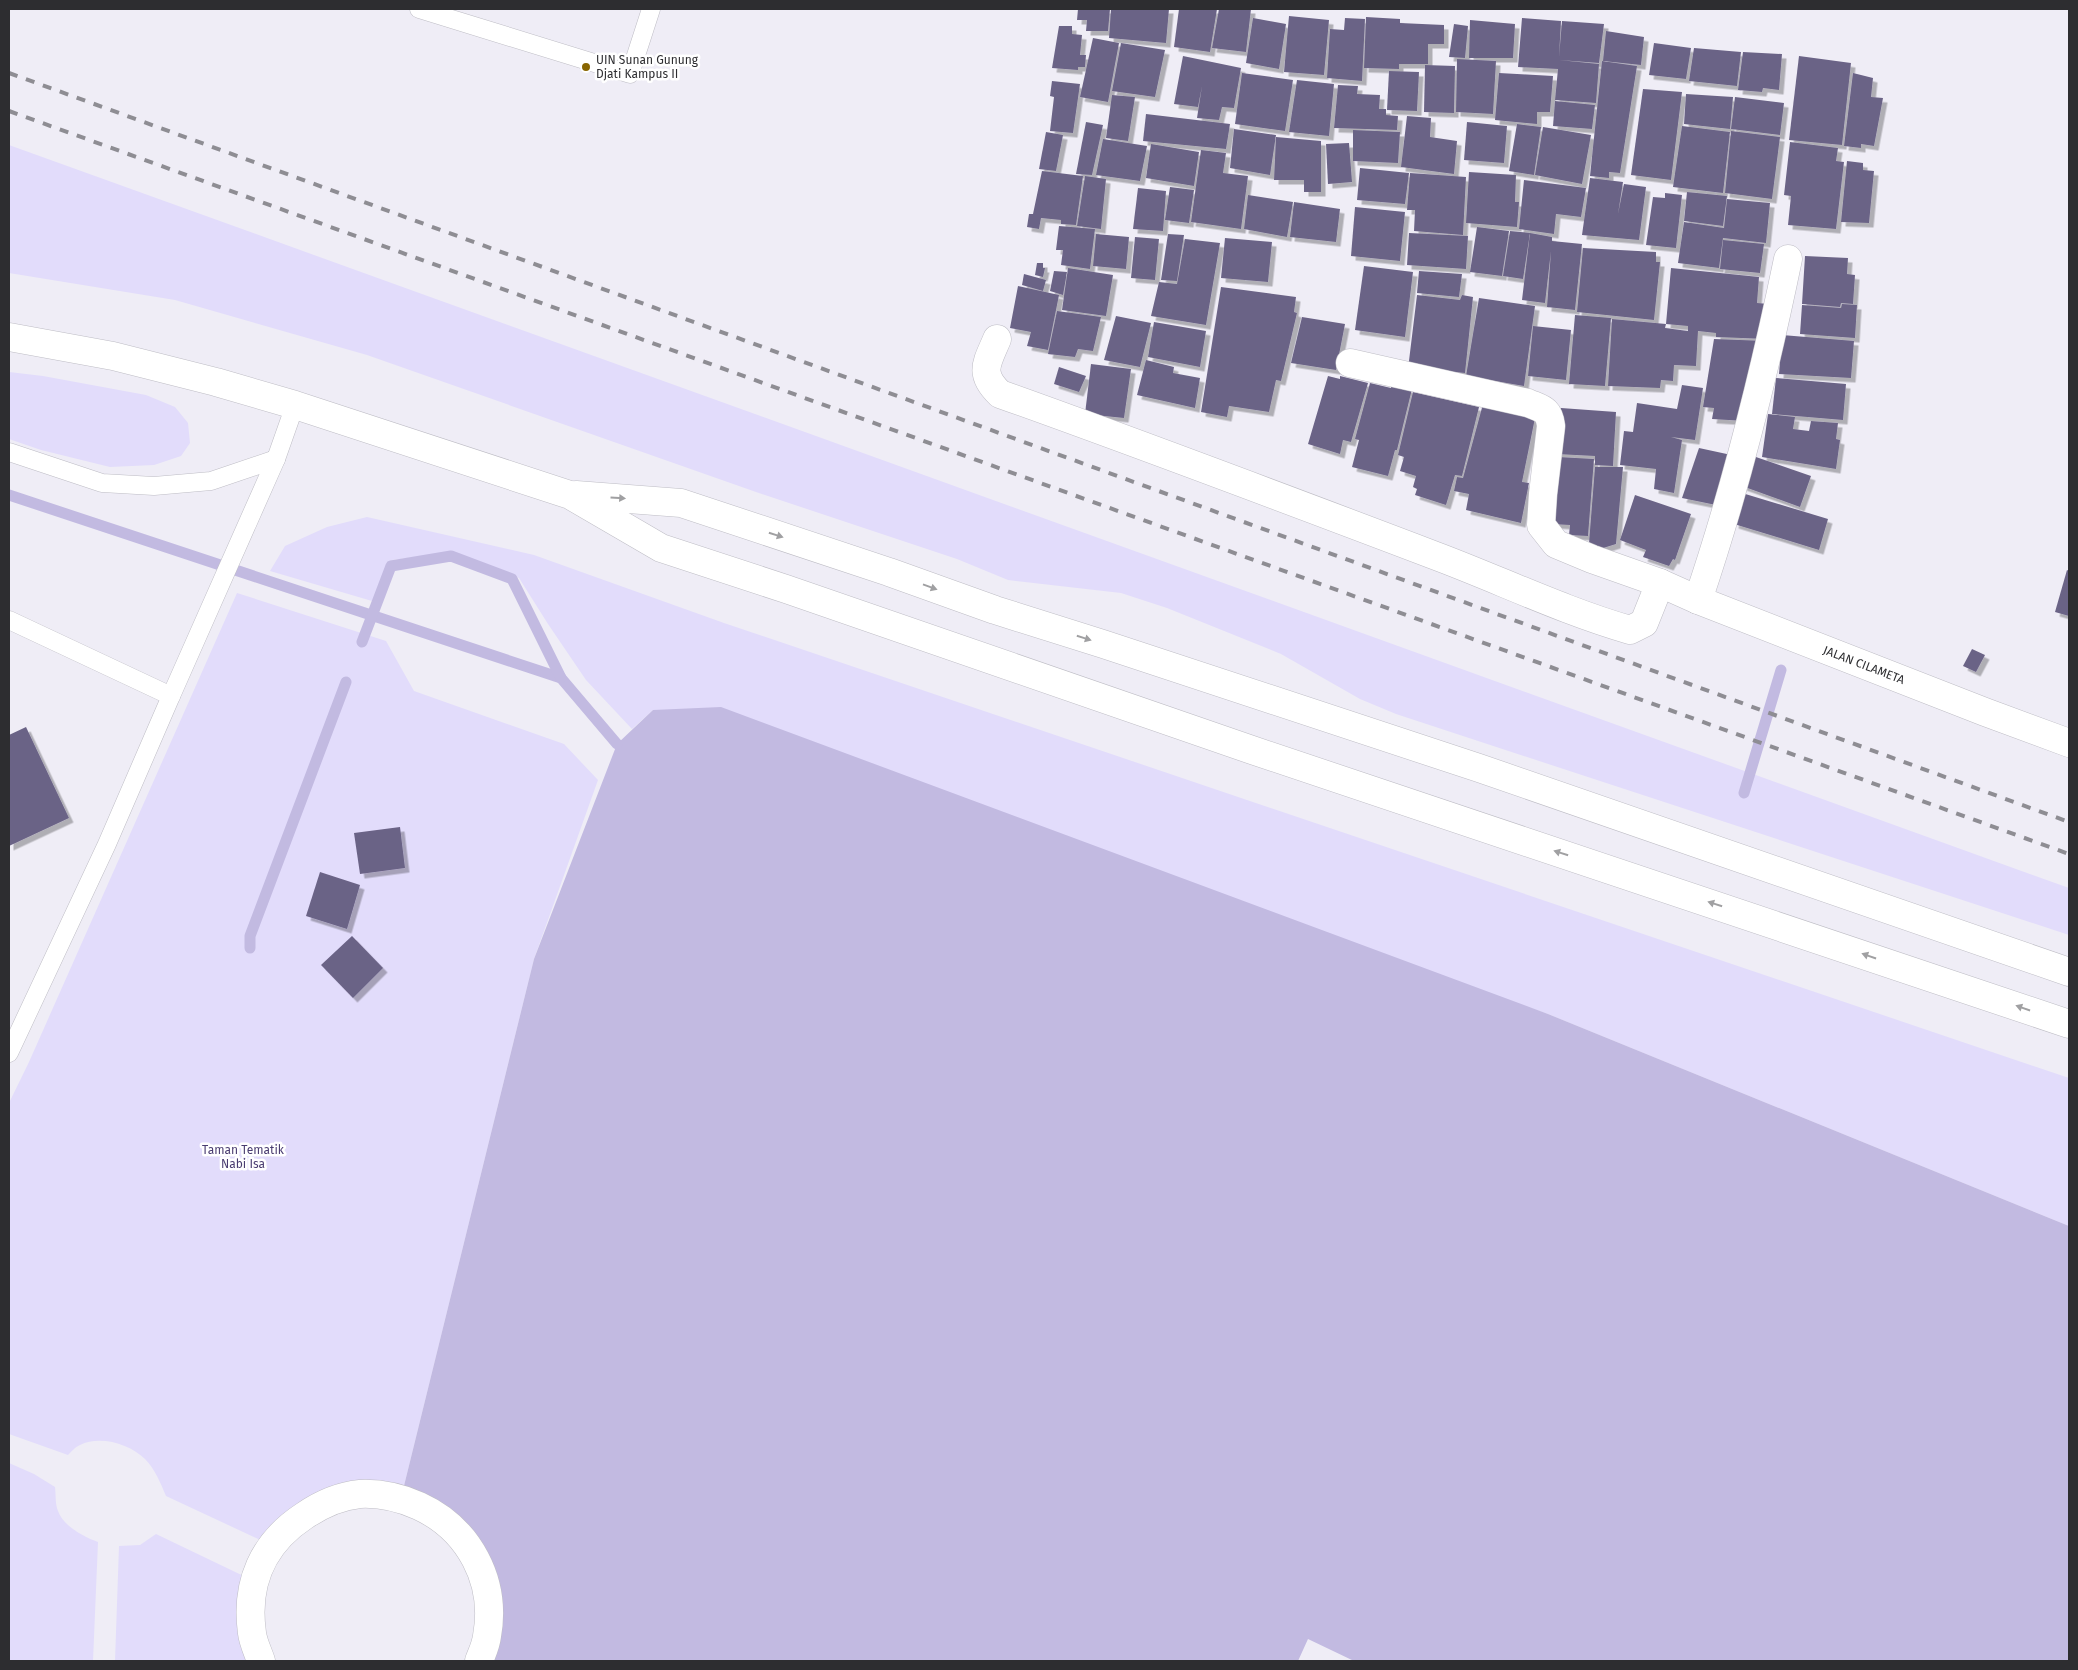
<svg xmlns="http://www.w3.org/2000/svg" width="2078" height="1670" viewBox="0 0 2078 1670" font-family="'Fira Sans',sans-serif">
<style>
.green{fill:#e2dcfb}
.water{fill:#c2bae1}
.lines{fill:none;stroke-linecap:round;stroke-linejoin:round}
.stream{stroke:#c2bae1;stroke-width:11}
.building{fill:#6b6386;filter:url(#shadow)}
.lane-casing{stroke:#bebdc5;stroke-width:19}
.street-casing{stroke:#bebdc5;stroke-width:29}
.secondary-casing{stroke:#bebdc5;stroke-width:29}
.lane{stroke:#fff;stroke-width:18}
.street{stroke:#fff;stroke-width:28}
.secondary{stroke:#fff;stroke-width:28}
.rail{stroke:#8e8d93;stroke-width:4;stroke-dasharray:9 9;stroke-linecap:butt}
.oneway{fill:#a0a0a2}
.poi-dot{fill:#886501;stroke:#fff;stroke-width:2}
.labels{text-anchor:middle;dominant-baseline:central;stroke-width:5;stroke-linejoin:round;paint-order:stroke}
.poi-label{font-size:12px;fill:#2d2d30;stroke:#fff;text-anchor:start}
.street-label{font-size:12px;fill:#2d2d30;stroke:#fff}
.park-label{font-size:12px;fill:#493c70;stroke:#fff}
</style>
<defs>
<filter id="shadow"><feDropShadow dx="4.5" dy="4.5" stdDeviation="0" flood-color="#0004"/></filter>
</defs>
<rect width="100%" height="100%" fill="#efedf6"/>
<g class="green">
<path d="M9,145l2060,743v47l-673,-221 -36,-15 -79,-45 -114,-46 -46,-15 -113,-13 -51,-21 -201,-67 -389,-137 -192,-55 -166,-27z"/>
<path d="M9,372l34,4 103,19 29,12 13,16 2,20 -9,13 -27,9 -44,2 -69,-17 -32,-11z"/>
<path d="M367,517l167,38 190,68 1345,455v148l-521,-212 -895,-304 -21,19 -46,-49 -38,-56 -29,-46 -67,-26 -60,8 -20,41 -102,-30 15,-25 42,-19z"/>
<path d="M237,593l149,48 28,50 150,53 34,36 -64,179 -133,539 -41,-4 -89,51 -105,-49c-5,-12 -11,-27 -21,-37 -15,-15 -45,-24 -65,-14 -5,2 -9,7 -12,10l-59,-21v-331l20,-41z"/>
<path d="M9,1463l25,11 21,13c1,7 0,17 3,24 5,15 26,26 40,31l-5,119h-84z"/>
<path d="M156,1534l98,47 7,80h-146l4,-115 21,-1z"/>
</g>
<path class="water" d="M721,707l827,307 521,212v435h-715l-46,-22 -10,22h-819l5,-86 -83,-77 133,-539 83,-215 36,-34z"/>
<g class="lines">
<g class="stream">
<path d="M9,495l552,183 56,66"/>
<path d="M362,642l29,-76 60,-10 61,23 49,99"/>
<path d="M1744,793l37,-123"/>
<path d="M250,948v-12l96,-254"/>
</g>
</g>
<g class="building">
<path d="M1078,9h32l-2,22h-22l1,-11h-10z"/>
<path d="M1111,9h58l-3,34 -57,-5z"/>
<path d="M1179,9h38l-7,43 -36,-5z"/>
<path d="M1219,9h32l-5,43 -34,-4z"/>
<path d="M1289,16l40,4 -5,55 -40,-3z"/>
<path d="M1366,17l34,2v4l44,2v19h-16v20h-29v5l-35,-1z"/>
<path d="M1253,18l33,6 -7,45 -33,-6z"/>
<path d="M1345,18l20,1 -3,62 -35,-3 3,-49 14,1z"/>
<path d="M1522,18l39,3 -2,36 3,-36 42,3 -5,39 -40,-3 40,4 -3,39 -41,-3 3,-31 -40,-2z"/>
<path d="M1470,20l45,4 -2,34h-44z"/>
<path d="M1454,24l14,2 -3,32 -16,-1z"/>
<path d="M1059,26h13v8l10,1 -2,20h6l-1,12h-7v3l-26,-2z"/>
<path d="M1606,31l38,6 -3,28 -38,-4z"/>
<path d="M1093,38l26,5 -11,59 -28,-5z"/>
<path d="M1121,43l44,7 -10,47 -43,-6z"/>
<path d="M1654,43l37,5 -5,31 -37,-4z"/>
<path d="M1694,48l47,4 -4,34 -48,-5z"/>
<path d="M1743,52l39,2 -3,36 -16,-2 -1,4 -24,-2z"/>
<path d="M1183,56l58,12 -7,40 -12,-1 -3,13 -22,-2 5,-32 -4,21 -24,-3z"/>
<path d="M1799,56l52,7 -9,82 -53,-5z"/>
<path d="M1457,59l39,2 -3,53 -37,-2z"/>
<path d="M1602,61l35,5 -17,107 -11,-1v6l-19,-2z"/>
<path d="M1425,65l30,1 -1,47 -30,-1z"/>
<path d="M1389,71l30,1 -2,39 -30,-1z"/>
<path d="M1242,73l51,7 -8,51 -50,-7z"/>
<path d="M1499,73l54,3 -3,36h-13v12l-42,-4z"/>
<path d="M1853,73l20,5 -2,19 12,1 -9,48 -13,-2v4l-17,-2z"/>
<path d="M1297,80l37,4 -5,52 -40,-4z"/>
<path d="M1052,81l28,3 -7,49 -23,-2 4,-34 -4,-1z"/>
<path d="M1338,85l20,1 -1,8 23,1 -1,14h7v6l12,1 -1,14 -63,-2z"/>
<path d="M1643,89l39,3 -11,88 -40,-5z"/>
<path d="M1686,94l47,3 -3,32 -46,-5z"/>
<path d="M1112,95l23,2 -7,44 -22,-3z"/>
<path d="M1735,97l49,6 -4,32 -49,-6z"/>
<path d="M1555,101l40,4 -3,24 -39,-3z"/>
<path d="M1146,114l84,10 -4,25 -83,-8z"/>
<path d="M1407,116l24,2 -1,19 27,4 -3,33 -53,-7z"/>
<path d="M1086,122l17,3 -11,50 -16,-1z"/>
<path d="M1467,122l40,4 -3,37 -40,-3z"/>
<path d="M1517,124l24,3 -7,48 -25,-4z"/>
<path d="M1682,126l48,6 -7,61 -50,-6z"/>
<path d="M1543,127l48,8 -9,49 -47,-9z"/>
<path d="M1234,129l42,6 -6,40 -40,-7z"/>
<path d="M1353,130l47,2 -2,31 -45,-2z"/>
<path d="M1731,131l49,6 -8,62 -47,-6z"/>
<path d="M1046,132l17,3 -7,36 -17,-2z"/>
<path d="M1276,137l45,4v51h-17v-12h-30z"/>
<path d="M1103,139l44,7 -7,35 -44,-6z"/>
<path d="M1790,142l48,6 -2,13 8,1 -8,67 -48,-4 3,-29 -7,-1z"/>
<path d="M1349,143l3,39 -24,2 -2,-40z"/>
<path d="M1151,144l48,8 -5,34 -48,-8z"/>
<path d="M1201,150l25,3 -3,20 25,3 -7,53 -50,-7z"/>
<path d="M1847,161l16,2v7l11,1 -5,52 -28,-1z"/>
<path d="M1360,168l49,5 -4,31 -48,-4z"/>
<path d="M1042,171l41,5 -7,49 -15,-1v-4l-20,-2 -2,11 -12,-2 2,-13h4z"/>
<path d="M1469,172l47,3 -1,27h4l-2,25 -51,-4z"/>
<path d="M1410,173l56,4 -3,58 -49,-4 1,-21h-8z"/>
<path d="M1085,176l21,3 -5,50 -24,-3z"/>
<path d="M1590,178l33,4 -5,32 6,-30 22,3 -7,53 -57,-5z"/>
<path d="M1524,180l62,8 -5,29 -25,-3 -2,20 -35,-5z"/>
<path d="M1170,187l24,3 -5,33 -24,-3z"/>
<path d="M1138,188l28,3 -3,40 -30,-2z"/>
<path d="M1687,192l40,4 -4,30 -39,-5z"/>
<path d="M1665,193l17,2 -6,53 -30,-3 7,-48 12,1z"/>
<path d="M1248,195l45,7 -6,35 -43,-8z"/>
<path d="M1727,199l43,4 -4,40 -43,-5 -4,30 -41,-5 6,-41 40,6z"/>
<path d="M1294,202l46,7 -4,33 -46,-5z"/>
<path d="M1355,207l50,5 -5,49 -49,-5z"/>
<path d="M1059,226l36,3 -5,40 -29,-4 2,-15h-7z"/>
<path d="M1477,227l32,4 -7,45 -32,-4z"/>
<path d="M1510,231l20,2 -7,46 -20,-3z"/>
<path d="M1409,233l59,3 -2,33 -59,-4z"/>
<path d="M1530,233l22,4v4l30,3 -7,66 -28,-3 4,-56 -6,52 -23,-3z"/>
<path d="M1096,234l33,3 -3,32 -33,-3z"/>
<path d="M1168,234l16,1 -7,46 -16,-1z"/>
<path d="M1135,237l24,2 -4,41 -24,-2z"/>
<path d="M1225,238l47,4 -4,40 -47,-4z"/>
<path d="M1185,239l35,4 -14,82 -55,-9 8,-34 18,2z"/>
<path d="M1723,240l41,4 -4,29 -40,-4z"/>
<path d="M1583,248l73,4v10h4l-6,58 -77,-8z"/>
<path d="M1805,256l43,2 -1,16 8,1 -2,29 -12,-1 -1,4 -38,-3z"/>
<path d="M1037,263h6v5h2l-2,9 -8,-2z"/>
<path d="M1364,266l49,6 -8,65 -50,-7z"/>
<path d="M1068,268l45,7 -7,41 -44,-6z"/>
<path d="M1671,268l88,9 -2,26 12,1 -2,35 -51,-2v-4l-18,-2 -2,35 -22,-1 -1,16 -12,-1 -1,8 -52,-2 4,-67 54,5 -1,4 23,3v-5l-22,-2z"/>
<path d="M1054,271l13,1 -4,23 -13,-4z"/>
<path d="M1419,271l43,3 -3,23 -42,-4z"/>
<path d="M1024,274l22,6 -3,11 -21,-6z"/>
<path d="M1018,286l41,9 -11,55 -21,-4 4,-14 -21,-4z"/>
<path d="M1221,287l75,10 -2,15 3,1 -16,68 -5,-1 -7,32 -40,-6 -2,11 -26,-5z"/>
<path d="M1417,295l43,5 2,-5 11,2 -8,76 -10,-1 -1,6 -46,-9z"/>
<path d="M1479,298l56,8 -11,80 -58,-10z"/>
<path d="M1842,304l15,1 -2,33 -55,-4 2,-29 39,3z"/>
<path d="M1057,311l44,6 -8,34 -15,-2 -3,8 -27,-3z"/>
<path d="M1575,315l36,3 -6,68 -36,-2z"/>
<path d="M1116,316l35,7 -11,44 -36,-7z"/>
<path d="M1302,317l43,7 -9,46 -45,-7z"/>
<path d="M1154,322l52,9 -6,36 -52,-10z"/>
<path d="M1533,326l38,4 -5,50 -38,-4z"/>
<path d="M1782,335l72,6 -3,37 -72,-4z"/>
<path d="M1714,339l52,2 -21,80 -33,-2 2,-11 -11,-1z"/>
<path d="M1146,360l28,7 -1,6 27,5 -5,30 -58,-13z"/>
<path d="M1091,364l40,5 -7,49 -39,-4z"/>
<path d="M1059,367l27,9 -7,16 -25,-8z"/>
<path d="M1328,376l12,3v-3l28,7 -17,59 -8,-2 -3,14 -32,-10z"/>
<path d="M1776,378l70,6 -3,36 -71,-6z"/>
<path d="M1370,383l21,5v-3l21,4 -15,61h-2l-7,26 -36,-9 7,-27 -4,-1z"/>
<path d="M1682,385l21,3 -8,52 -24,-3 11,3 -8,53 -20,-4 2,-20 -36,-4 4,-34 9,1 4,-29 40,6z"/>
<path d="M1413,392l66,15 -17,69 -7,-1 -9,30 -31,-10 2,-6 -4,-2 3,-11 -16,-5 4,-14 -6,-2z"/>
<path d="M1483,404l52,14 -13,64 7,1 -8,40 -55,-13 3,-16 -15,-3 3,-14 6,1z"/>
<path d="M1561,408l55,4 -3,54 -18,-1v-9l-39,-2z"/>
<path d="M1768,414l27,3 -2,12 16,2 2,-10 27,2 -2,16 4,1 -4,29 -74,-12z"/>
<path d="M1699,448l37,8 -20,49 -34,-7z"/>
<path d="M1753,456l58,20 -11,31 -58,-21z"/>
<path d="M1558,457l36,2 -6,77 -19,-1 1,-10 -19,-1z"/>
<path d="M1595,467h28l-7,77 -16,5 -11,-6z"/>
<path d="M1742,493l86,26 -9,31 -85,-26z"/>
<path d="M1635,495l56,19 -16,46 -2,-1 -4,7 -26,-9 3,-7 -26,-10z"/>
<path d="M2067,570l2,1v45l-14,-4z"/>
<path d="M1972,649l13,6 -9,17 -13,-6z"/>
<path d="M26,727l43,91 -60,28v-111z"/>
<path d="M400,827l5,41 -45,6 -6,-41z"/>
<path d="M320,872l40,13 -13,44 -41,-13z"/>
<path d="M352,936l31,32 -30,30 -32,-33z"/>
</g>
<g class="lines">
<defs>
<g id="lane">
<path d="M419,9l211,65 21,-65"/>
<path d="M9,452l93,31 52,3 57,-5 65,-22"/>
<path d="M9,620l162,76 -64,148 -98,209"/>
<path d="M171,696l105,-237 19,-54"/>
</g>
<g id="street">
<path d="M997,339c-10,24 -19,34 3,55 146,52 291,107 436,162 64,24 128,55 194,74l14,-7 16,-40"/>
<path d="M1350,363l178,40c14,6 21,6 23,23l-8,68 -2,31 15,19 36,15 68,24 38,17 287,112 84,31"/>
<path d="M1698,600c38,-112 66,-225 90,-341"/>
<path d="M261,1661c-3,-9 -8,-19 -9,-28 -7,-50 11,-90 52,-117 16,-11 36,-20 56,-22 20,-1 41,4 59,12 50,23 78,75 68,130 -1,9 -5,17 -8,25"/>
</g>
<g id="secondary">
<path d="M9,337l104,19 103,26 79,23 275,90 91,53 125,41 466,161 817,274"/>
<path d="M576,495l105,8 208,69 106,38 108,34 376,124 590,204"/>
</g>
</defs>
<use href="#lane" class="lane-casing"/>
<use href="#street" class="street-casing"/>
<use href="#secondary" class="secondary-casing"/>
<use href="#lane" class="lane"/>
<use href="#street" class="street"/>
<use href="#secondary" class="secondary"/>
<g class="rail">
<path d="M9,73l2060,749"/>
<path d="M9,111l2060,743"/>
</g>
</g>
<defs><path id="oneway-solid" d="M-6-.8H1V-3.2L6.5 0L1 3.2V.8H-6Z" transform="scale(1.25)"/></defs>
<g class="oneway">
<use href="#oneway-solid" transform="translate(618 498) rotate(4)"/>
<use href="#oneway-solid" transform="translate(776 535) rotate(18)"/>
<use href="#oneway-solid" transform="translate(930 587) rotate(20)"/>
<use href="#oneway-solid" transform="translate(1084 638) rotate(17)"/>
<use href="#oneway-solid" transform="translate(1561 853) rotate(-162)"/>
<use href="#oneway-solid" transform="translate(1715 904) rotate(-162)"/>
<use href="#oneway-solid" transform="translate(1869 956) rotate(-161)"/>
<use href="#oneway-solid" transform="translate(2023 1008) rotate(-161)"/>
</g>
<circle class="poi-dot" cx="586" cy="67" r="5"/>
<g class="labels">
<g class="poi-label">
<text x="596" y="60">UIN Sunan Gunung<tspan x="596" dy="14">Djati Kampus II</tspan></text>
</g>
<g class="street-label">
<text transform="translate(1864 665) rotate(21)">JALAN CILAMETA</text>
</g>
<g class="park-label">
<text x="243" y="1150">Taman Tematik<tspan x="243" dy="14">Nabi Isa</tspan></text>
</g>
</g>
<rect width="2078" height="1670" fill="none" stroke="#2d2d30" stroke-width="20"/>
</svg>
